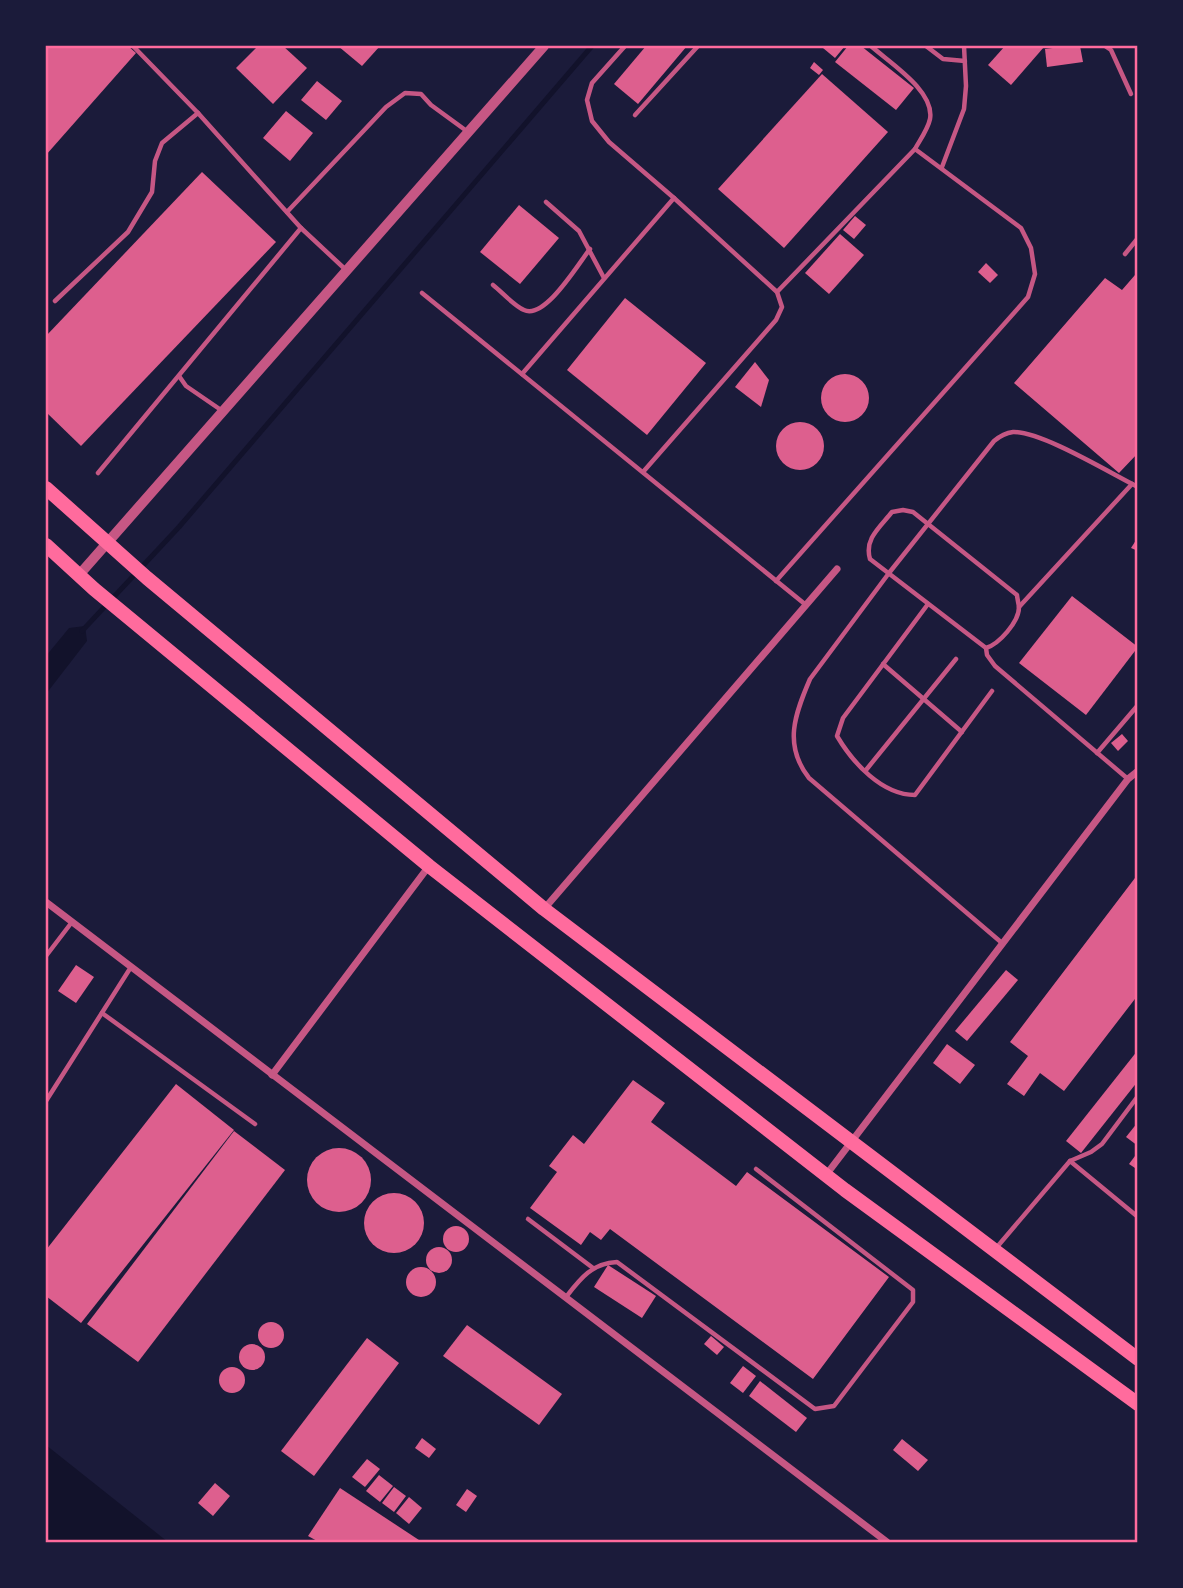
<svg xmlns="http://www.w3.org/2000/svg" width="1183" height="1588" viewBox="0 0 1183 1588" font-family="'Nunito Sans',sans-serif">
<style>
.water{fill:#12122b}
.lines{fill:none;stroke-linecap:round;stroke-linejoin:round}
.stream{stroke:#12122b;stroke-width:5}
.building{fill:#dd5f8e}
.service{stroke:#c65784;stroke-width:4.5}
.minor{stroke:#c65784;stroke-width:7}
.tertiary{stroke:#c65784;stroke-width:10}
.trunk{stroke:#ff6b9d;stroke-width:14}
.neatline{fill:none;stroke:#ff6b9d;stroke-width:2.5}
</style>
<rect width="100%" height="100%" fill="#1b1b3a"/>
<g class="water">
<path d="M85,626l2,15 -41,53v-38l23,-28z"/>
<path d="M46,1445l122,97h-122z"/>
</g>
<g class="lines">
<path class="stream" d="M82,631l97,-104 413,-481"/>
</g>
<g class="building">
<path d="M46,46h82l8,7 -90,102z"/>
<path d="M258,46h25l24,22 -34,36 -37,-36z"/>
<path d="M338,46h42l-18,20z"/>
<path d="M646,46h41l-49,58 -24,-20z"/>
<path d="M825,46h20l-10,12 -12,-10z"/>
<path d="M848,46h13l53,42 -18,22 -61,-48z"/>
<path d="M1005,46l39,1 -33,38 -23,-20z"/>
<path d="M1068,46h12l3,16 -36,5 -2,-18z"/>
<path d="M814,62l9,8 -4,5 -9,-7z"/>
<path d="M822,74l66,58 -104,116 -66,-59z"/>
<path d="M317,81l25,20 -16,19 -25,-20z"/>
<path d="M286,111l27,22 -23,28 -27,-23z"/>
<path d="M202,172l74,70 -195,204 -35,-34v-76z"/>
<path d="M519,205l40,33 -39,46 -40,-32z"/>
<path d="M855,216l11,9 -12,14 -11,-9z"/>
<path d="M840,234l24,21 -35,39 -24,-21z"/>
<path d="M986,263l12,12 -8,8 -12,-11z"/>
<path d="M1135,275l3,2v176l-19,20 -105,-90 91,-105 17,12z"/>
<path d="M625,298l81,65 -59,72 -80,-65z"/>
<path d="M755,362l14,18 -8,27 -26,-20z"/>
<circle cx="845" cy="398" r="24"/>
<circle cx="800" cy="446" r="24"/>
<path d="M1138,537v14l-7,-3z"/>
<path d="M1072,596l66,51 -52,68 -67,-52z"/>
<path d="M1122,734l6,7 -10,10 -7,-8z"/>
<path d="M1138,874v121l-74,96 -24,-18 -16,23 -17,-12 21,-28 -18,-14z"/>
<path d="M76,965l18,12 -18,26 -18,-12z"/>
<path d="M1006,970l12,10 -51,61 -12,-10z"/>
<path d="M947,1044l28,21 -15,19 -27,-21z"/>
<path d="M1138,1050v31l-57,72 -15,-12z"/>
<path d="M633,1080l32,23 -14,19 85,64 11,-14 142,105 -76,102 -203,-150 -9,11 -11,-8 -9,13 -51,-37 27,-36 -8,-6 24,-31 11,9z"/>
<path d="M176,1084l58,46 -153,193 -35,-27v-46z"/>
<path d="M1138,1122v24l-12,-9z"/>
<path d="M234,1131l51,39 -147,192 -51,-38z"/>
<circle cx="339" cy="1180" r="32"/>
<path d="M1138,1152v18l-9,-6z"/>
<circle cx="394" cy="1223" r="30"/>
<circle cx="456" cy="1239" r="13"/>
<circle cx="439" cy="1260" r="13"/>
<path d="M608,1265l48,31 -14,22 -48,-31z"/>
<circle cx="421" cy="1282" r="15"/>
<circle cx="271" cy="1335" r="13"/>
<path d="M467,1325l95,69 -23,31 -96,-69z"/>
<path d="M711,1336l13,11 -7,8 -13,-11z"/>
<path d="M367,1338l32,25 -85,113 -33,-25z"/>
<circle cx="252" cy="1357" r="13"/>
<path d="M743,1366l13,10 -13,17 -13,-10z"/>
<circle cx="232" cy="1380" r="13"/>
<path d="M760,1381l47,37 -11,14 -47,-36z"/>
<path d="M422,1438l14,11 -7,9 -14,-10z"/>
<path d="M902,1439l26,21 -10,11 -25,-21z"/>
<path d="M367,1459l13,10 -15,18 -13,-10z"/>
<path d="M379,1475l14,11 -13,16 -14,-11z"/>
<path d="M215,1483l15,13 -17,20 -15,-13z"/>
<path d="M394,1487l12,9 -12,16 -12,-9z"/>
<path d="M340,1488l82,54h-103l-11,-6z"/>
<path d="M467,1489l10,7 -11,16 -10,-7z"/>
<path d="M409,1497l13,11 -13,16 -13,-11z"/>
</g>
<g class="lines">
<g class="service">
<path d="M133,46l65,67 103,115 45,42"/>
<path d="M625,46l-33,37 -5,17 5,21 17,21 65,56 103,94 5,15 -6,13 -133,152"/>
<path d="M926,46l17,13 22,2"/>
<path d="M1105,46l6,4 20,44"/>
<path d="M635,115l63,-69"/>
<path d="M942,167l22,-58 2,-23 -2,-40"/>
<path d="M546,202l33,29 25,47"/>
<path d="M287,212l99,-105 19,-14 16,1 10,11 37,27"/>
<path d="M1125,254l13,-16"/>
<path d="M493,285c9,7 20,20 31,25 21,10 54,-46 66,-61"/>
<path d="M777,292l138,-143c5,-9 13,-20 15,-30 5,-28 -40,-56 -59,-73"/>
<path d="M422,293l384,312"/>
<path d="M55,301l73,-69 24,-40 3,-31 7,-18 36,-30"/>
<path d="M522,374l152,-176"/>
<path d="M179,376l7,10 35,24"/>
<path d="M98,473l203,-245"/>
<path d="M776,581l252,-284 7,-23 -4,-26 -10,-20 -106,-79"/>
<path d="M928,604l-85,114 -6,18c16,27 45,59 78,59l77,-104"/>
<path d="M1019,607l113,-123"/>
<path d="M986,648c13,-4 33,-26 33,-41 0,-1 -2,-10 -2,-12l-104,-83 -10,-2 -11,2c-12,15 -28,27 -22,47l116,89 1,7 8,11 133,113"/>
<path d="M883,664l79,68"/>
<path d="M1097,753l41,-48"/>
<path d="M866,770l90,-111"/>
<path d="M1002,943l-193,-165c-26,-33 -14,-64 1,-99l79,-106 105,-132c6,-5 11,-8 19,-9 28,-1 97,41 125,55"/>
<path d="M46,956l26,-34"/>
<path d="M102,1013l153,111"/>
<path d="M46,1101l85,-134"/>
<path d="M1070,1161l68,56"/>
<path d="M528,1219l65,49"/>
<path d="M997,1247l73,-86 21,-9 11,-8 36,-48"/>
<path d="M566,1297c14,-18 26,-34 51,-35l198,147 19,-3 79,-104v-12l-157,-121"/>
</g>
<g class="minor">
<path d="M46,902l841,640"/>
<path d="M544,909l293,-340"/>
<path d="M272,1075l157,-209"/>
<path d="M826,1175l302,-396 10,-8"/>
</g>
<path class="tertiary" d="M79,575l465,-529"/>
<g class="trunk">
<path d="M46,488l101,90 397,331 594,450"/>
<path d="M46,545l48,44 335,277 416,324 293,214"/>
</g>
</g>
<rect width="1183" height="1588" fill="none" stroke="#1b1b3a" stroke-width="94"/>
<rect x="47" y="47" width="1089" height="1494" class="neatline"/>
</svg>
